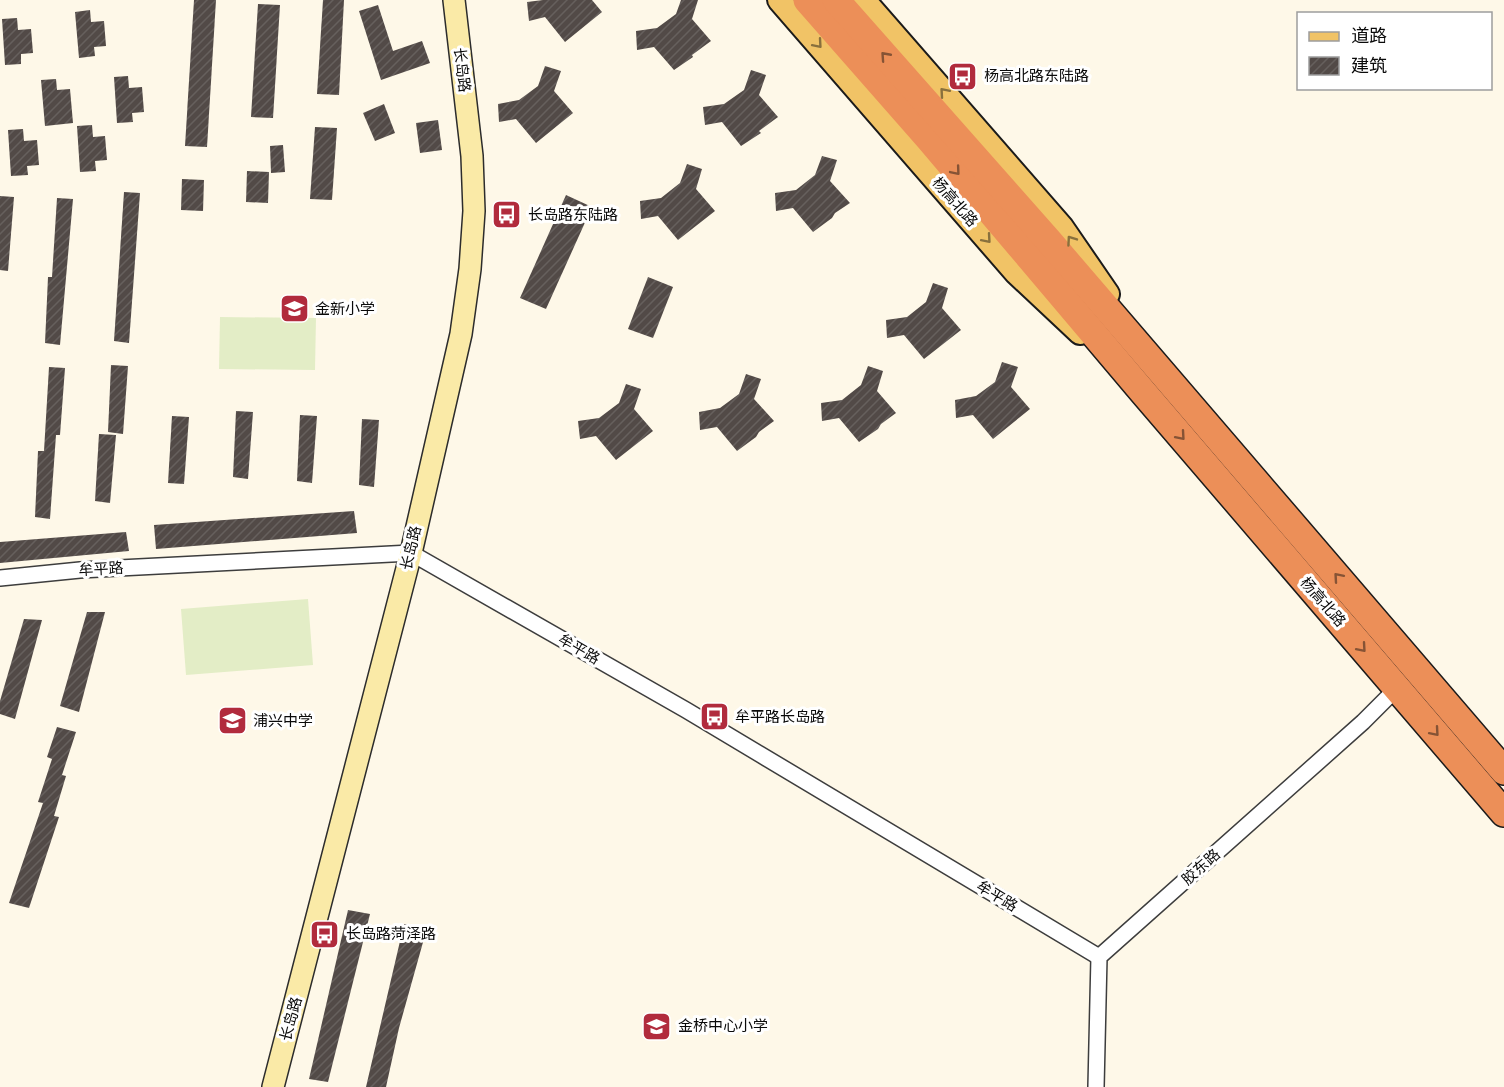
<svg xmlns="http://www.w3.org/2000/svg" width="1504" height="1087" viewBox="0 0 1504 1087" font-family="Bitter,'Noto Sans SC',serif">
<style>
.pitch{fill:#e3edc6}
.building{fill:url(#building-hatch)}
.lines{fill:none;stroke-linecap:round;stroke-linejoin:round}
.street-casing{stroke:#3d3d3d;stroke-width:18}
.secondary-casing{stroke:#2c2c2c;stroke-width:24}
.primary-casing{stroke:#1b1b1b;stroke-width:26}
.highway-casing{stroke:#1b1b1b;stroke-width:30}
.street{stroke:#fff;stroke-width:15}
.secondary{stroke:#faeaa7;stroke-width:21}
.primary{stroke:#f1c366;stroke-width:22}
.highway{stroke:#ec8f58;stroke-width:27}
.oneway{stroke:#89703d}
.oneway2{stroke:#865335}
.labels{text-anchor:middle;dominant-baseline:central;stroke-width:6;stroke-linejoin:round;paint-order:stroke}
.street-label{font-size:15px;fill:#0a0a0a;stroke:#fff}
.poi-label{font-size:15px;fill:#0a0a0a;stroke:#fff;text-anchor:start}
</style>
<defs>
<pattern id="building-hatch" width="6" height="6" patternUnits="userSpaceOnUse" patternTransform="scale(1.5)"><rect width="6" height="6" fill="#524a47"/><path d="M-1 1l2-2M0 6l6-6M5 7l2-2" fill="none" stroke="#66605d"/></pattern>
</defs>
<rect width="100%" height="100%" fill="#fef8e8"/>
<g class="pitch">
<path d="M220,317l96,1 -1,52 -96,-1z"/>
<path d="M308,599l5,66 -127,10 -5,-66z"/>
</g>
<g class="building">
<path d="M194,0h22l-9,147 -22,-1z"/>
<path d="M323,0h21l-5,95 -22,-1z"/>
<path d="M543,0h49l10,12 -37,30 -20,-25 -16,4 -2,-19z"/>
<path d="M681,0h17l-6,19 19,22 -19,14 1,2 -19,13 -20,-23 -17,3 -1,-19 21,-3 19,-14z"/>
<path d="M258,4l22,1 -7,113 -22,-1z"/>
<path d="M378,5l15,46 29,-10 8,22 -49,17 -22,-69z"/>
<path d="M90,10l1,12 13,-1 2,25 -12,1 1,9 -16,2 -4,-46z"/>
<path d="M17,18l1,12 13,-1 2,24 -12,1v10l-16,1 -3,-46z"/>
<path d="M545,66l16,5 -7,20 19,22 -37,30 -20,-24 -17,3 -1,-18 21,-4 19,-14z"/>
<path d="M751,70l15,5 -7,20 19,22 -19,14 2,2 -20,13 -19,-24 -17,3 -2,-18 21,-3 20,-14z"/>
<path d="M128,76l1,12 13,-1 2,25 -12,1 1,9 -16,1 -3,-46z"/>
<path d="M56,79l1,11 13,-1 3,34 -28,3 -4,-46z"/>
<path d="M384,104l11,29 -20,8 -12,-28z"/>
<path d="M438,120l4,30 -22,3 -4,-30z"/>
<path d="M92,125l1,12 12,-1 2,24 -12,1 1,10 -16,1 -3,-46z"/>
<path d="M315,127l22,1 -5,72 -22,-1z"/>
<path d="M23,129l1,12 13,-1 2,25 -12,1 1,9 -17,1 -3,-46z"/>
<path d="M283,145l2,27 -14,1 -1,-27z"/>
<path d="M822,156l15,4 -7,21 20,22 -15,10 -3,5 -19,14 -20,-24 -17,3 -1,-18 21,-3 19,-15z"/>
<path d="M687,164l15,5 -6,20 19,22 -37,29 -20,-24 -17,3 -1,-18 21,-3 19,-15z"/>
<path d="M247,171l22,1 -1,31 -22,-1z"/>
<path d="M182,179l22,1 -1,31 -22,-1z"/>
<path d="M124,192l16,1 -11,150 -15,-2z"/>
<path d="M566,195l26,12 -46,102 -26,-11z"/>
<path d="M0,196l14,1 -6,74 -8,-1z"/>
<path d="M57,198l16,1 -13,146 -15,-2 3,-66h4z"/>
<path d="M648,277l25,10 -20,51 -25,-9z"/>
<path d="M933,283l15,5 -6,20 19,22 -37,29 -20,-24 -17,3 -1,-18 21,-3 19,-15z"/>
<path d="M1002,362l16,5 -7,20 19,22 -37,30 -20,-24 -17,3 -1,-18 21,-4 19,-14z"/>
<path d="M111,365l17,1 -5,68 -15,-2z"/>
<path d="M868,366l15,5 -6,20 19,22 -15,11 -3,5 -19,13 -20,-24 -17,3 -1,-18 21,-3 19,-15z"/>
<path d="M49,367l16,1 -5,67h-4l-6,84 -15,-2 3,-66h6z"/>
<path d="M746,374l15,5 -7,20 20,22 -15,11 -3,5 -19,14 -20,-24 -17,3 -1,-18 21,-4 19,-14z"/>
<path d="M626,384l15,5 -7,20 19,22 -37,29 -20,-24 -16,3 -2,-18 21,-3 20,-15z"/>
<path d="M236,411l17,1 -5,67 -15,-2z"/>
<path d="M300,415l17,1 -5,67 -15,-2z"/>
<path d="M172,416l17,1 -5,67 -16,-1z"/>
<path d="M362,419l17,1 -5,67 -15,-2z"/>
<path d="M99,434l17,1 -6,68 -15,-2z"/>
<path d="M354,511l3,22 -201,16 -2,-24z"/>
<path d="M126,532l3,19 -129,12v-21z"/>
<path d="M87,612h18l-26,100 -19,-6z"/>
<path d="M24,619l18,1 -27,99 -15,-5v-13z"/>
<path d="M57,727l19,5 -14,43 4,1 -12,40 5,1 -30,91 -20,-5 34,-100 -5,-1 14,-43 -5,-2z"/>
<path d="M348,910l22,4 -42,168 -19,-3z"/>
<path d="M404,924l23,4 -28,100 -13,59h-20z"/>
</g>
<g class="lines">
<defs>
<g id="street">
<path d="M0,578l80,-8 331,-17 275,157 413,247"/>
<path d="M1096,1087l3,-130 264,-235 34,-34"/>
</g>
<path id="secondary" d="M273,1087l138,-534 50,-219 9,-65 4,-58 -2,-55 -18,-156"/>
<g id="primary">
<path d="M779,0l237,273 64,60"/>
<path d="M864,0l198,227 46,67"/>
</g>
<g id="highway">
<path d="M807,0l122,139 214,253 361,421"/>
<path d="M836,0l213,241 455,530"/>
</g>
</defs>
<use href="#street" class="street-casing"/>
<use href="#secondary" class="secondary-casing"/>
<use href="#primary" class="primary-casing"/>
<use href="#highway" class="highway-casing"/>
<use href="#street" class="street"/>
<use href="#secondary" class="secondary"/>
<use href="#primary" class="primary"/>
<use href="#highway" class="highway"/>
</g>
<defs><path id="oneway-chevron" d="M-2-3.5L2.5 0L-2 3.5" fill="none" stroke-width="1.6" stroke-linecap="round" stroke-linejoin="round" transform="scale(1.5)"/></defs>
<g class="oneway">
<use href="#oneway-chevron" transform="translate(818 44) rotate(49)"/>
<use href="#oneway-chevron" transform="translate(944 92) rotate(-131)"/>
<use href="#oneway-chevron" transform="translate(987 239) rotate(49)"/>
<use href="#oneway-chevron" transform="translate(1071 240) rotate(-125)"/>
</g>
<g class="oneway2">
<use href="#oneway-chevron" transform="translate(885 56) rotate(-132)"/>
<use href="#oneway-chevron" transform="translate(956 171) rotate(50)"/>
<use href="#oneway-chevron" transform="translate(1181 436) rotate(49)"/>
<use href="#oneway-chevron" transform="translate(1338 577) rotate(-131)"/>
<use href="#oneway-chevron" transform="translate(1362 648) rotate(49)"/>
<use href="#oneway-chevron" transform="translate(1435 732) rotate(49)"/>
</g>
<defs>
<symbol id="bus-square" viewBox="-11 -11 22 22"><rect x="-9" y="-9" width="18" height="18" rx="4" fill="#b12b3d" stroke="#fff"/><path d="M-5-6H5V4H4V6H2V4H-2V6H-4V4H-5ZM-3.5-4V0h7V-4ZM-3.5 1.2v1.5H-2V1.2ZM2 1.2v1.5H3.5V1.2Z" fill="#fff"/></symbol>
<symbol id="school-square" viewBox="-11 -11 22 22"><rect x="-9" y="-9" width="18" height="18" rx="4" fill="#b12b3d" stroke="#fff"/><path d="M0-5L7-2L0 1L-7-2ZM-4 1L0 2.5L4 1V4Q0 6-4 4Z" fill="#fff"/></symbol>
</defs>
<g fill-rule="evenodd">
<use href="#bus-square" x="946" y="60" width="33" height="33"/>
<use href="#bus-square" x="490" y="198" width="33" height="33"/>
<use href="#school-square" x="278" y="292" width="33" height="33"/>
<use href="#bus-square" x="698" y="700" width="33" height="33"/>
<use href="#school-square" x="216" y="704" width="33" height="33"/>
<use href="#bus-square" x="308" y="918" width="33" height="33"/>
<use href="#school-square" x="640" y="1010" width="33" height="33"/>
</g>
<g class="labels">
<g class="street-label">
<text transform="translate(462 70) rotate(83)">长岛路</text>
<text transform="translate(955 202) rotate(49)">杨高北路</text>
<text transform="translate(411 548) rotate(-77)">长岛路</text>
<text transform="translate(101 569) rotate(-3)">牟平路</text>
<text transform="translate(1323 602) rotate(49)">杨高北路</text>
<text transform="translate(579 649) rotate(30)">牟平路</text>
<text transform="translate(1201 867) rotate(-42)">胶东路</text>
<text transform="translate(997 896) rotate(31)">牟平路</text>
<text transform="translate(291 1019) rotate(-75)">长岛路</text>
</g>
<g class="poi-label">
<text x="984" y="76">杨高北路东陆路</text>
<text x="528" y="215">长岛路东陆路</text>
<text x="315" y="309">金新小学</text>
<text x="735" y="717">牟平路长岛路</text>
<text x="253" y="721">浦兴中学</text>
<text x="346" y="934">长岛路菏泽路</text>
<text x="678" y="1026">金桥中心小学</text>
</g>
</g>
<rect x="1297" y="12" width="195" height="78" fill="#ffffff" stroke="#9d9d9d" stroke-width="1.5"/>
<rect x="1309" y="32" width="30" height="9" fill="#f1c366" stroke="#9d9d9d" stroke-width="1.5"/>
<text x="1351" y="42" font-size="18" fill="#0a0a0a">道路</text>
<rect x="1309" y="57" width="30" height="18" fill="url(#building-hatch)" stroke="#9d9d9d" stroke-width="1.5"/>
<text x="1351" y="72" font-size="18" fill="#0a0a0a">建筑</text>
</svg>
